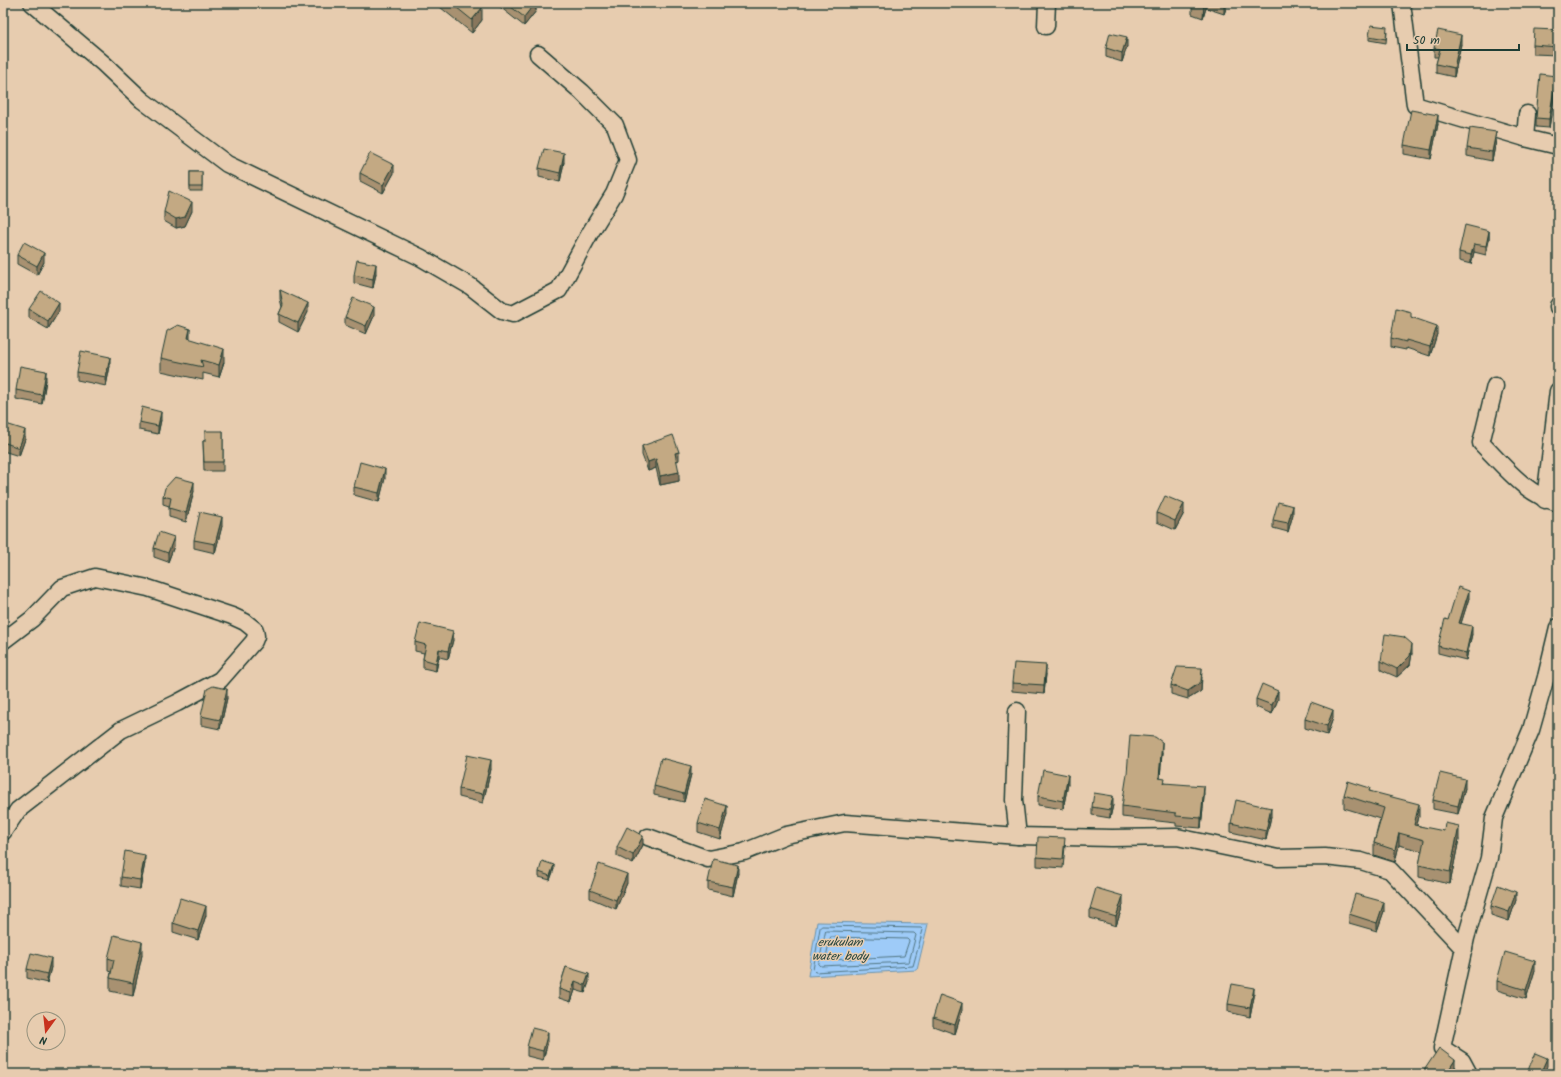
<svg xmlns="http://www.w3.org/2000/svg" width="1561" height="1077" viewBox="0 0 1561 1077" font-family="Kalam,sans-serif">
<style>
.water{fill:#9ecbf8;stroke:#6b92aa}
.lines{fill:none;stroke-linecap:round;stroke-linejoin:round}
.shore{stroke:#527682;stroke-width:1}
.minor-casing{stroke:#1f3d34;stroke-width:19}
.minor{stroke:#e7ccaf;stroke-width:16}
.wall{fill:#a89171;stroke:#1f3d34}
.shaded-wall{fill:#88765c;stroke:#1f3d34}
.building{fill:#c3a983;stroke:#1f3d34}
.labels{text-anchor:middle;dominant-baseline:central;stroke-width:3;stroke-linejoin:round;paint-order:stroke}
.water-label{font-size:12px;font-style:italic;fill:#25443e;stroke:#e7ccaf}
</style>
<rect width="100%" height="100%" fill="#e7ccaf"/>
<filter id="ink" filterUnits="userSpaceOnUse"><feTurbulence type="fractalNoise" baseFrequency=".025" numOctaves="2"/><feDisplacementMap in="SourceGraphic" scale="8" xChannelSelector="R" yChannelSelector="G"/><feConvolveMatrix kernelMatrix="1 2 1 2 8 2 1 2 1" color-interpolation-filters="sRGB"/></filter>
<g filter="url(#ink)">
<path class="water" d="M817,922l111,2 -11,46 -109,6z"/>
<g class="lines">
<g class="shore">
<path d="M822,926l99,2 2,2 -10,36 -98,6 -2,-2 7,-42z"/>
<path d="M826,931l88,2 2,2 -7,27 -88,4 -2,-2z"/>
<path d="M831,937l76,2 2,2 -5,15 -76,4 -2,-2z"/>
</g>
<defs>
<g id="minor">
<path d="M32,3l72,61 38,36 85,64 193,93 50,29 32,25 11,3 46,-24 31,-57 24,-39 14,-34 -13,-35 -33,-33 -44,-38"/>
<path d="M1402,3l13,102 110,33 33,8"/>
<path d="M1046,26l1,-23"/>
<path d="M1525,138l2,-24"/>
<path d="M1558,306v1"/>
<path d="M1495,386l-14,57c23,23 45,52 77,60"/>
<path d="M1545,500l13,-109"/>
<path d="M3,641l29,-22 30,-31 33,-11 53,11 84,28 13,6 10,8 1,6 -2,5 -34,39 -43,23 -56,27 -103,80 -15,22"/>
<path d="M1017,711l-3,89 4,36 94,2 65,-1 101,21 47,-1 36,4 29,9 74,79"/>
<path d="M648,837l60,22 36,-7 42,-17 59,-12 173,13"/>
<path d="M1469,1074l-7,-13 -20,-13 24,-110 23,-80 5,-40 37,-88 15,-53 12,-50"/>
</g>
</defs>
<use href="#minor" class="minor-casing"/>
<use href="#minor" class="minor"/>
</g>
<g class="wall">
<path d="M435,3h41l6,17 -10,13z"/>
<path d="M495,3h41v8l-12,15z"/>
<path d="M1192,3h36l-4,11 -18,-6 -3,10 -11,-4z"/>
<path d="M1387,32l-1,11 -17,-3v-4z"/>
<path d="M1558,32v23l-25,-1v-9z"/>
<path d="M1461,44l-7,33 -18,-4v-9l2,-7h-4v-9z"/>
<path d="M1127,46l-5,16 -16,-5v-9z"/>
<path d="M1556,85l-7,43 -13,-1v-9z"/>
<path d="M1438,124l-7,35 -27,-5v-9z"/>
<path d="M1496,141l-4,20 -25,-5v-8z"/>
<path d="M564,162l-4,20 -21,-5v-9z"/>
<rect x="190" y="172" width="12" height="19"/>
<path d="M360,173h34l-11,20 -23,-12z"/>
<path d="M192,211l-7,15 -9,2 -12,-7v-9z"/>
<path d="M1489,231v8l-3,16 -12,-3 -3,12 -12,-3v-9z"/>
<path d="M17,255l27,7 -7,13 -20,-11z"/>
<path d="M376,273l-3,15 -19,-5v-8z"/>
<path d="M280,290l28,22 -10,20 -19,-10v-8l3,-7 -2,-8z"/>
<path d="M29,309l30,2 -11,18 -19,-11z"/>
<path d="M374,316l-8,18 -21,-9v-8z"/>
<path d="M1411,317l26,17 -7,22 -24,-8v2l-15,-3v-9z"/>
<path d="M190,339l34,23 -5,15 -16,-4v7l-42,-9v-13z"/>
<path d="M110,366l-4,20 -29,-6v-8z"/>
<path d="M46,380l-4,24 -26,-5v-9z"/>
<path d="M161,420l-3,14 -19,-4v-8z"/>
<path d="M223,431v40h-19l-1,-30h2z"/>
<path d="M3,433l22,6 -6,17 -16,-5z"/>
<path d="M642,446l37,14 -3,1 3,20 -19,4 -4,-17 -8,3 -6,-16z"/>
<path d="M385,478l-6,24 -25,-7v-8z"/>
<path d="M194,491l-8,31 -17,-5v-11l-6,-2v-8z"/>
<path d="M1157,513h27l-9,17 -18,-8z"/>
<path d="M1293,514l-5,18 -15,-4v-8z"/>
<path d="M222,526l-7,27 -21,-5v-8z"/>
<path d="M174,546l-6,16 -14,-5v-9z"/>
<path d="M1469,598l-8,25 11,11 -6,26 -28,-7v-7l10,-26z"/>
<path d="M453,640l-5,19 -9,-2 -3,14 -13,-3v-9l1,-6 -9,-2v-9z"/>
<path d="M1412,653l-2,12 -13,12 -16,-7v-9z"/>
<path d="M1046,674l-2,20 -32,-3v-8z"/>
<path d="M1202,677l-1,14 -13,8 -17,-5v-9z"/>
<path d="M227,698l-7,31 -19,-4v-9z"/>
<path d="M1256,699h22l-6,15 -16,-7z"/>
<path d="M1333,718l-6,17 -22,-7v-9z"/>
<path d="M1162,753l-2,25 5,5 39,14 -3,31 -25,-2v-3l-54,-6v-11z"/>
<path d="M491,769l-8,34 -24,-6v-8z"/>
<path d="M691,774l-7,28 -30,-7v-9z"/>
<path d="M1068,784l-5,25 -25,-4v-9z"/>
<path d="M1465,788l-7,26 -25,-5v-9z"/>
<path d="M1370,791l49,25 -2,9 42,14 -9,45 -31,-7v-12l3,-14 -23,-6 -4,17 -21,-7v-12l6,-24 -36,-11v-13z"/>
<path d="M1113,805l-3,13 -18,-3v-8z"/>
<path d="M727,814l-7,25 -22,-7v-9z"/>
<path d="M1271,816l-5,24 -35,-8v-9z"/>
<path d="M643,845l-10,19 -16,-8v-9z"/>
<path d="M1065,846l-2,22 -26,-2v-9z"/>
<path d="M145,863l-5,26 -19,-3v-9z"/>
<path d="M554,869l-4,11 -11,-3v-5z"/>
<path d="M738,873l-5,23 -25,-6v-8z"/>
<path d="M627,883l-11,26 -26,-11v-8z"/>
<path d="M1516,900l-7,21 -18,-6v-9z"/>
<path d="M1123,905l-7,21 -26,-8v-9z"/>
<path d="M1384,911l-7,20 -28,-8v-9z"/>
<path d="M206,915l-8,25 -25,-8v-9z"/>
<path d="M142,955l-9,41 -23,-5v-13l1,-6 -3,-1v-13z"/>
<path d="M51,967l-4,16 -20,-5v-9z"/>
<path d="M566,967l23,15 -4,11 -10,-3 -4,12 -12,-4v-9z"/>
<path d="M1535,970l-9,29 -29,-9v-9z"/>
<path d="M1254,997l-4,20 -22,-5v-8z"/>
<path d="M962,1011l-7,23 -22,-8v-8z"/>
<path d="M548,1041l-5,19 -16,-4v-9z"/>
</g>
<g class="shaded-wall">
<path d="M535,3l1,8 -12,15v-9z"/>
<path d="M1204,3h2v5l-3,10z"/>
<path d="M1224,3h4l-4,11z"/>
<path d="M482,8v12l-10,13v-13z"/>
<path d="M1461,35v9l-7,33v-9z"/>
<path d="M1127,37v9l-5,16v-9z"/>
<path d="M1556,76v9l-7,43v-9z"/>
<path d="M1438,115v9l-7,35v-9z"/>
<path d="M1496,132v9l-4,20v-9z"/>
<path d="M564,153v9l-4,20v-9z"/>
<path d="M394,165v8l-11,20v-8z"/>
<path d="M192,202v9l-7,15 -9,2v-9z"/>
<path d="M1489,231v8l-3,16v-9z"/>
<path d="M1474,244v8l-3,12v-9z"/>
<path d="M44,253v9l-7,13v-9z"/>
<path d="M376,264v9l-3,15v-9z"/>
<path d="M59,303v8l-11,18v-8z"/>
<path d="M308,303v9l-10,20v-9z"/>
<path d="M374,307v9l-8,18v-8z"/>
<path d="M1437,326v8l-7,22v-9z"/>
<path d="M190,329v12l-2,-3z"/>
<path d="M224,349v13l-5,15v-12z"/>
<path d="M110,357v9l-4,20v-9z"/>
<path d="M46,371v9l-4,24v-9z"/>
<path d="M161,412v8l-3,14v-8z"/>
<path d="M25,430v9l-6,17v-8z"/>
<path d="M679,452v8l-4,2v-9z"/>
<path d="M656,459v9l-8,3v-9z"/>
<path d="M385,469v9l-6,24v-9z"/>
<path d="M679,472v9l-19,4v-9z"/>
<path d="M194,482v9l-8,31v-9z"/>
<path d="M1184,504v9l-9,17v-9z"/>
<path d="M1293,506v8l-5,18v-9z"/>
<path d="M222,517v9l-7,27v-9z"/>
<path d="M174,537v9l-6,16v-9z"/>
<path d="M1469,591v7l-10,32v-7z"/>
<path d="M1472,626v8l-6,26v-7z"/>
<path d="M453,631v9l-5,19v-8z"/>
<path d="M1412,644v9l-2,12 -13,12v-8z"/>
<path d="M439,649v8l-3,14v-8z"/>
<path d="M1046,665v9l-2,20v-9z"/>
<path d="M1202,668l-1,23 -13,8v-8z"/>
<path d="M227,689v9l-7,31v-9z"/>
<path d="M1278,691v8l-6,15v-9z"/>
<path d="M1333,710v8l-6,17v-9z"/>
<path d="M1162,742v11l-3,36v-11z"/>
<path d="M491,760v9l-8,34v-9z"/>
<path d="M691,766v8l-7,28v-8z"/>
<path d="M1068,775v9l-5,25v-8z"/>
<path d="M1465,779v9l-7,26v-8z"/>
<path d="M1204,786v11l-3,31v-10z"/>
<path d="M1113,796v9l-3,13v-8z"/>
<path d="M1419,804v12l-5,21v-12z"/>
<path d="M727,806v8l-7,25v-9z"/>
<path d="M1271,808v8l-5,24v-9z"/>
<path d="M1459,826v13l-9,45v-12z"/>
<path d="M1399,833v12l-4,17v-12z"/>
<path d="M643,836v9l-10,19v-9z"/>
<path d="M145,855v8l-5,26v-9z"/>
<path d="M554,865v4l-4,11v-4z"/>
<path d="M738,865v8l-5,23v-9z"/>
<path d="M627,874v9l-11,26v-9z"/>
<path d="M1516,892v8l-7,21v-9z"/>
<path d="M1123,896v9l-7,21v-9z"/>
<path d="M1384,902v9l-7,20v-8z"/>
<path d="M206,906v9l-8,25v-9z"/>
<path d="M142,942v13l-9,41v-13z"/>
<path d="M51,958v9l-4,16v-9z"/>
<path d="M1535,961v9l-9,29v-9z"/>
<path d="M589,974v8l-4,11v-8z"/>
<path d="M575,981v9l-4,12v-9z"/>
<path d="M1254,988v9l-4,20v-9z"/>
<path d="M962,1003v8l-7,23v-9z"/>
<path d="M548,1032v9l-5,19v-9z"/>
<path d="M1547,1058v8l-3,8h-4z"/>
<path d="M1455,1060v9l-3,5h-6z"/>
</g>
<g class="building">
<path d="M451,3h25l6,5 -10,12z"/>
<path d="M506,3h29l-11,14z"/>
<path d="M1198,3h6l-1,2z"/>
<path d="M1371,25l16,2 -1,12 -17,-3z"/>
<path d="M1534,29l22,1 2,2v15l-25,-2z"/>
<path d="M1438,30l23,5 -7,33 -18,-4 4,-15 -6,-1z"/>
<path d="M1110,33l17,4 -5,16 -16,-5z"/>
<path d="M1540,74l16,2 -7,43 -13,-1z"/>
<path d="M1411,110l27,5 -7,35 -27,-5z"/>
<path d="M1470,128l26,4 -4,20 -25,-4z"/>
<path d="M544,149l20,4 -4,20 -21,-5z"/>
<path d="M370,153l24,12 -11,20 -23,-12z"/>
<rect x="190" y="172" width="12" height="15"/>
<path d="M169,191l23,11 -7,15 -9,2 -12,-7z"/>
<path d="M1465,225l24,6 -3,15 -12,-2 -3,11 -12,-3z"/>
<path d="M24,242l20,11 -7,13 -20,-11z"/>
<path d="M357,260l19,4 -3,15 -19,-4z"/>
<path d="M280,290l28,13 -10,20 -19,-9 4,-9z"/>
<path d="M41,291l18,12 -11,18 -19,-12z"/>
<path d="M353,298l21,9 -8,19 -21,-9z"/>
<path d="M1396,308l15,4v5l26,9 -7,21 -24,-7v2l-15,-4z"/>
<path d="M178,325l12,4 -2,9 36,11 -5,16 -18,-5 2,7 -42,-9 6,-27z"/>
<path d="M81,351l29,6 -4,20 -29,-5z"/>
<path d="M20,366l26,5 -4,24 -26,-5z"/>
<path d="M142,407l19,5 -3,14 -19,-4z"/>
<path d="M6,424l19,6 -6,18 -16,-6v-9z"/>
<path d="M205,431h18v31h-19l-1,-21h2z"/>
<path d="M673,435l6,17 -4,1 4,19 -19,4 -4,-17 -8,3 -6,-16z"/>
<path d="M360,462l25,7 -6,24 -25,-6z"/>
<path d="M175,477l19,5 -8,31 -17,-5 2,-10 -8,-2 2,-8z"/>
<path d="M1165,496l19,8 -9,17 -18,-8z"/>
<path d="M1278,502l15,4 -5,17 -15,-3z"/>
<path d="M200,512l22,5 -7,27 -21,-4z"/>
<path d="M159,532l15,5 -6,16 -14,-5z"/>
<path d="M1458,587l11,4 -10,32 13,3 -6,27 -28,-7 7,-27 3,1z"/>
<path d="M420,623l33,8 -5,20 -9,-2 -3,14 -13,-4 3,-14 -11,-3z"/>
<path d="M1385,634l19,3 8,7 -2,12 -13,13 -16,-8z"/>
<path d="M1014,663l32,2 -2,20 -32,-2z"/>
<path d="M1177,667l25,1 -1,14 -13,9 -17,-6z"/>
<path d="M1262,684l16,7 -6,14 -16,-6z"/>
<path d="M213,686l14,3 -7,31 -19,-4 6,-27z"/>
<path d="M1311,702l22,8 -6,16 -22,-7z"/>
<path d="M1130,735l25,2 7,5 -3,36 6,1 -1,4 40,3 -3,32 -25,-2v-3l-54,-7 5,-32z"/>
<path d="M467,755l24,5 -8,34 -24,-5z"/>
<path d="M661,758l30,8 -7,28 -30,-8z"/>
<path d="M1043,770l25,5 -5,26 -25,-5z"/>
<path d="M1440,773l25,6 -7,27 -25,-6z"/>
<path d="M1348,781l22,7 -1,3 50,13 -5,21 30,6 1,-8 14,3 -9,46 -31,-7 5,-25 -25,-7 -4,17 -21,-7 10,-35 -40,-13z"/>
<path d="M1094,793l19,3 -3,14 -18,-3z"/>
<path d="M705,799l22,7 -7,24 -22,-7z"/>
<path d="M1236,800l35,8 -5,23 -35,-8z"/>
<path d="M627,827l16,9 -10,19 -16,-8z"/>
<path d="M1038,837l27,1 -2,21 -26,-2z"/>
<path d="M125,851l20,4 -5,25 -19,-3z"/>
<path d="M713,859l25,6 -5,22 -25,-5z"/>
<path d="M542,861l12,4 -4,11 -11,-4z"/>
<path d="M599,864l28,10 -11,26 -26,-10z"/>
<path d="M1498,885l18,7 -7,20 -18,-6z"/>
<path d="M1096,888l27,8 -7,21 -26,-8z"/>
<path d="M1355,894l29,8 -7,21 -28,-9z"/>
<path d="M180,898l26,8 -8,25 -25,-8z"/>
<path d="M114,935l28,7 -9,41 -23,-5 4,-18 -6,-2z"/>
<path d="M1505,952l30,9 -9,29 -29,-9z"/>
<path d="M31,953l20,5 -4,16 -20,-5z"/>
<path d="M566,967l23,7 -4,11 -10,-4 -4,12 -12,-4z"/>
<path d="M1232,984l22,4 -4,20 -22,-4z"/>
<path d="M940,995l22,8 -7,22 -22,-7z"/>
<path d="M532,1028l16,4 -5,19 -16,-4z"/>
<path d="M1439,1048l16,12 -9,14h-21l-2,-2z"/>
<path d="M1535,1053l12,5 -7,16h-12l1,-6z"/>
</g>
</g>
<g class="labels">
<g class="water-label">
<text x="840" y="942">erukulam<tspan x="840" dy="14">water body</tspan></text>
</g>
</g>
<rect width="1561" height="1077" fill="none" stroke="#e7ccaf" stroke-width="16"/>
<rect x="8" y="8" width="1545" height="1061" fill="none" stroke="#1f3d34" stroke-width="1.5" filter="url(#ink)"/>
<g transform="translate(46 1031) rotate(195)"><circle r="19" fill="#e7ccaf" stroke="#97937e"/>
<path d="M0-3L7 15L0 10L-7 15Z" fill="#c8321e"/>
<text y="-6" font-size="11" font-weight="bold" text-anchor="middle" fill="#1f3d34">N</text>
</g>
<path d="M1407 44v6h112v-6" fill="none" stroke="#1f3d34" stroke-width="2"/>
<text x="1413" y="44" font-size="12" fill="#1f3d34" stroke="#e7ccaf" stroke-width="3" paint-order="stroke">50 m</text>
</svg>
